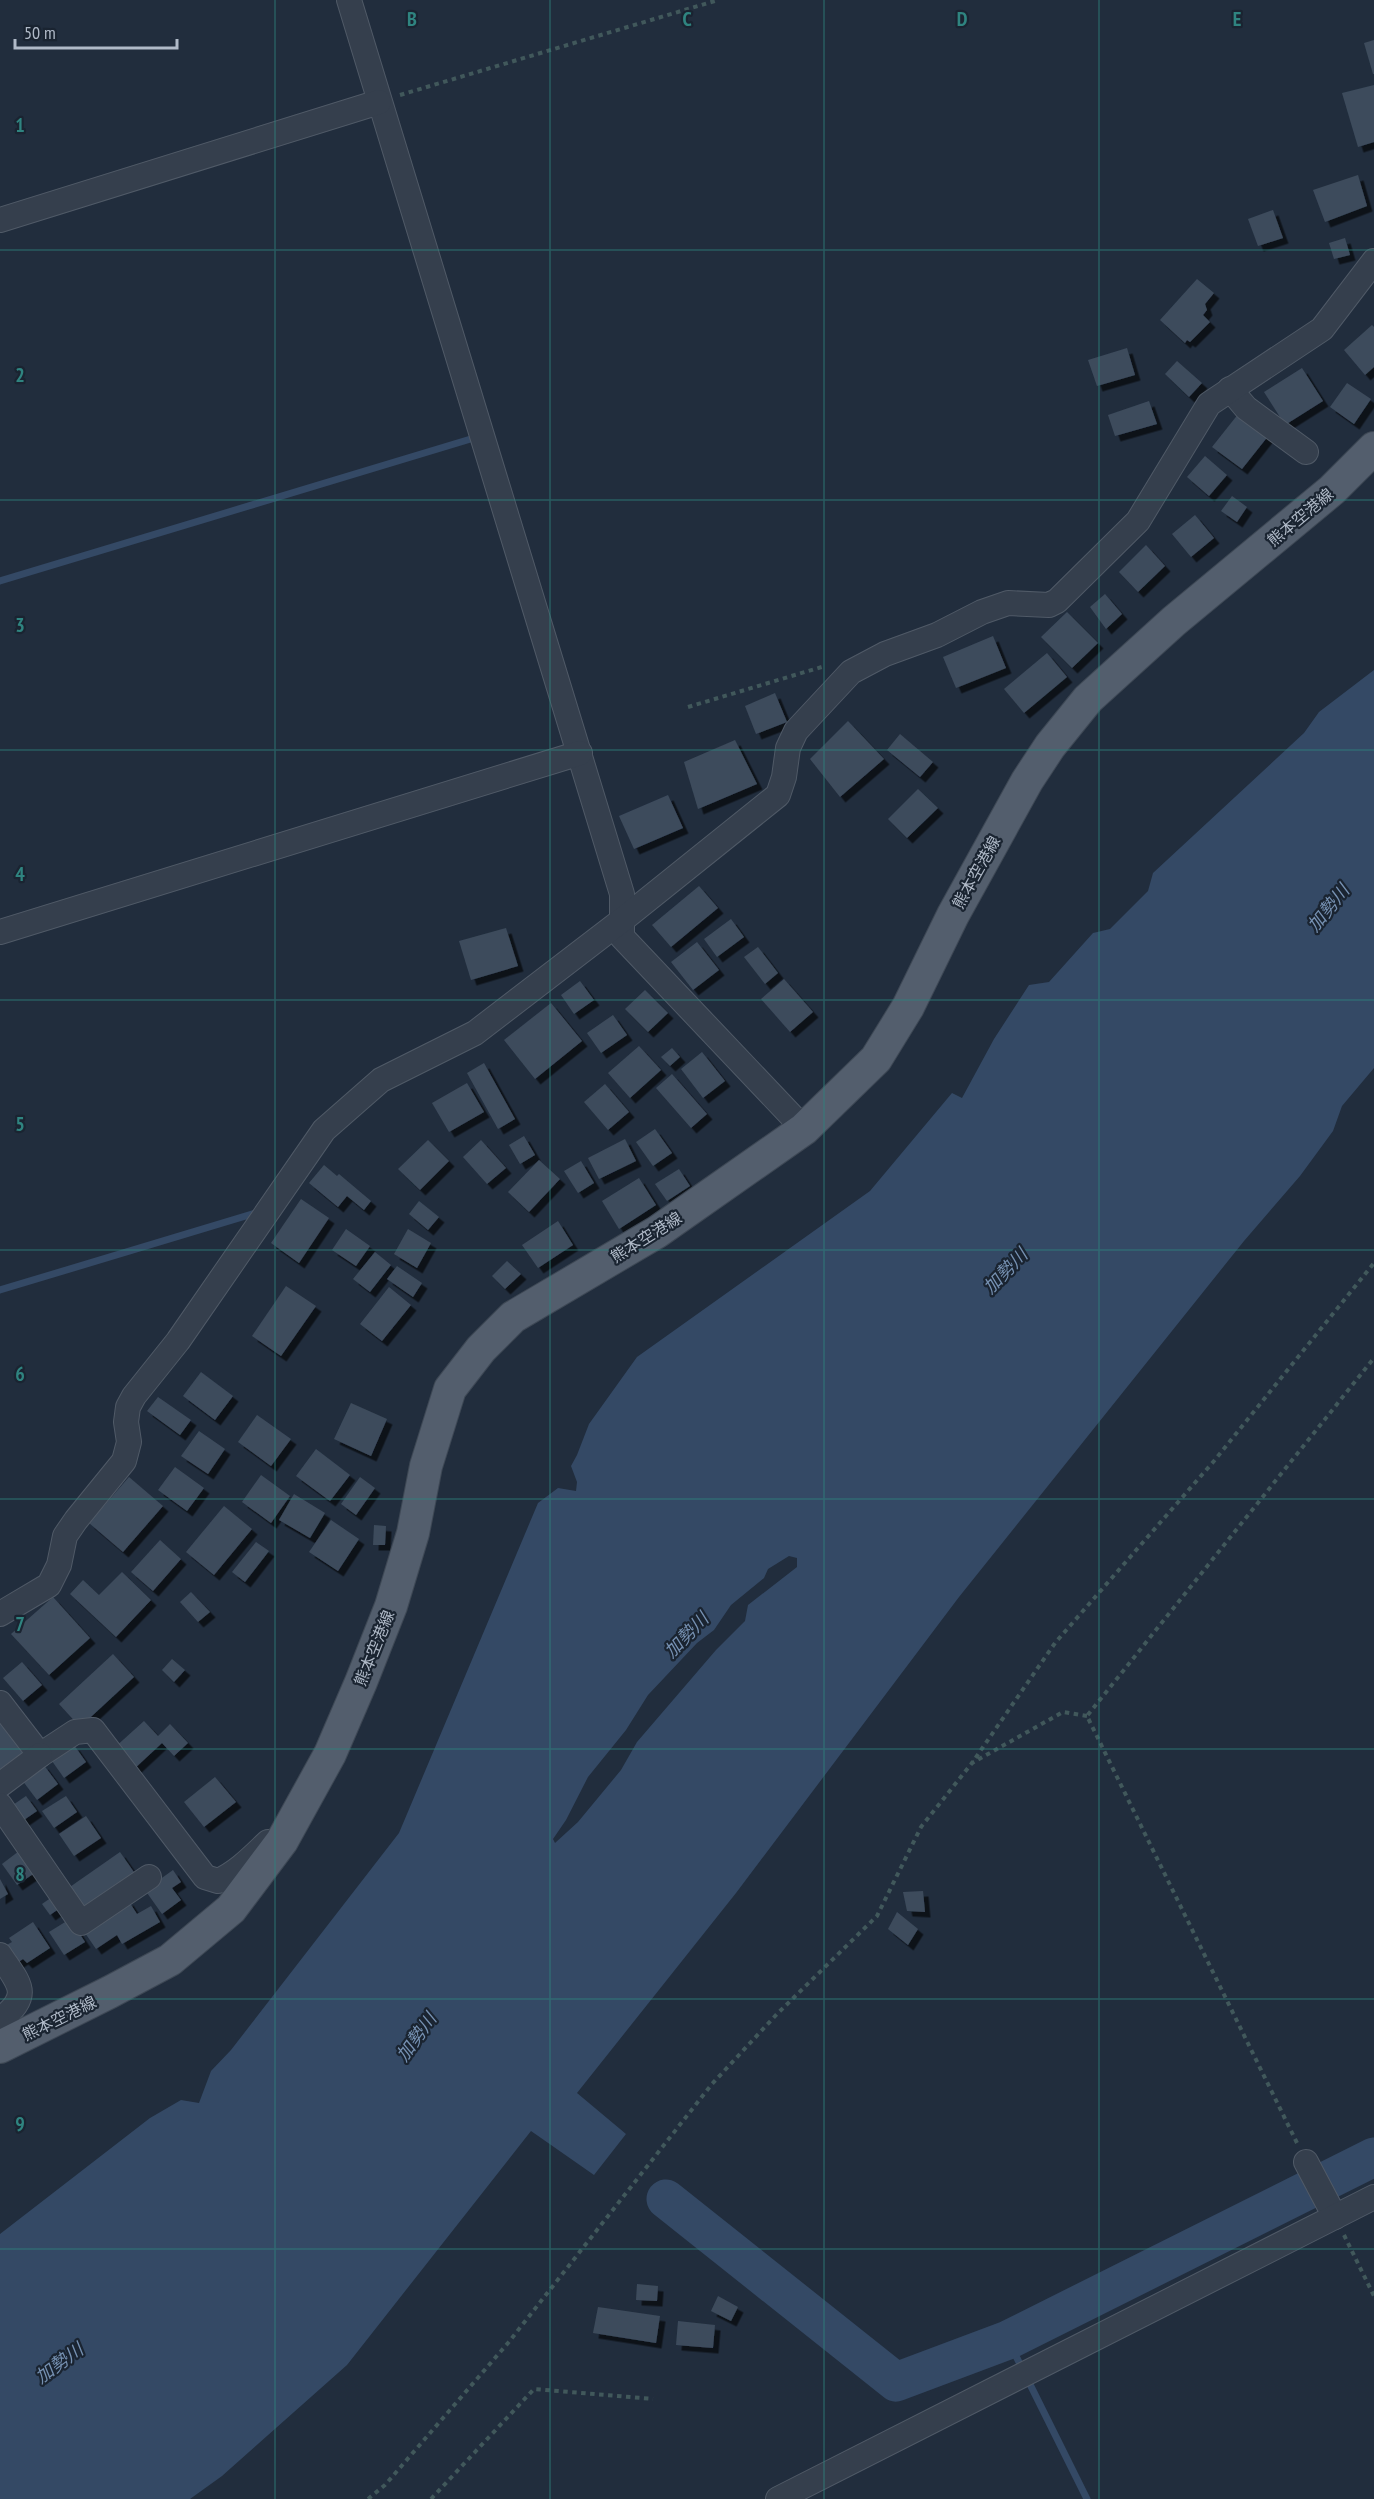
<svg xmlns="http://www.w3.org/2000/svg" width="1374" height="2499" viewBox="0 0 1374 2499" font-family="'PT Sans Narrow','Noto Sans JP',sans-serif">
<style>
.water{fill:#344965;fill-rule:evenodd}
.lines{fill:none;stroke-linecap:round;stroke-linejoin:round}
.stream{stroke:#344965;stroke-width:7}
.river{stroke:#344965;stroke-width:39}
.building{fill:#3d4b5c;filter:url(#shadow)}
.minor-casing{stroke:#505a67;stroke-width:26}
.major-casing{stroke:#3e4855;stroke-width:34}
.path{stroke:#41585b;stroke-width:4;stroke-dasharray:4.5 4.5;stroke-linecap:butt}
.minor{stroke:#353f4d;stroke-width:24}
.major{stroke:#535e6d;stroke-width:32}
.grid{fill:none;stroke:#2f8480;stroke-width:1.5;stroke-opacity:0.55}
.labels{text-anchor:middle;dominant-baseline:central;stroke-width:4.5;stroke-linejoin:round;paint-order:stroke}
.street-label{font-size:16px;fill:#b0bac8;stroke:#1a2431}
.water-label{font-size:18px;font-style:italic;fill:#7691b2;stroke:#1a2431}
.grid-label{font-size:20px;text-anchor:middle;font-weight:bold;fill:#2f8480;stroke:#1a2431;stroke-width:4.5;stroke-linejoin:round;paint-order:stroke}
</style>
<defs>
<filter id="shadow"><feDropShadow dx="5.5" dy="5.5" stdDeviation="0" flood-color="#0009"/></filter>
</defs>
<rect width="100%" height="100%" fill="#212d3d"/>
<path class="water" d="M1374,670v398l-32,38 -9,25 -33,45 -56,65 -285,356 -223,296 -159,200 49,41 -32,41 -63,-44 -184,234 -125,111 -32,23h-190v-265l150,-116 31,-18 18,3 12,-32 20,-21 168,-217 139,-330 20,-15 18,3 1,-9 -6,-16 6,-11 12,-31 48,-67 233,-166 82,-98 10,5 32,-59 35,-54 20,-3 44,-49 17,-4 38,-38 5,-18 151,-140 15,-21zM789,1556l8,2v9l-49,38 -3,16 -29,29 -79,92 -16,28 -43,52 -23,21 -2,-4 13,-19 22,-43 38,-47 22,-35 49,-52 17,-13 17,-25 33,-27 4,-9z"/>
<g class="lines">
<g class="stream">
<path d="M0,581l474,-143"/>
<path d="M0,1290l259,-78"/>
<path d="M1008,2340l79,159"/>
</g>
<path class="river" d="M666,2199l230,183 112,-42 366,-183"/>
</g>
<g class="building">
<path d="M1374,40v34h-1l-9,-31z"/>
<path d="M1374,85v57l-16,5 -16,-54z"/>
<path d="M1358,175l9,31 -42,16 -12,-32z"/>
<path d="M1273,210l10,28 -25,8 -10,-27z"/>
<path d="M1345,238l5,17 -16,4 -5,-16z"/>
<path d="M1197,279l17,14 -9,11 2,6 -4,5 7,7 -20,20 -3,-2 -2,3 -25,-23z"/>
<path d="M1372,325l2,2v40l-9,8 -21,-25z"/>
<path d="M1127,348l8,27 -38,11 -9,-26z"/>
<path d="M1177,361l25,22 -13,14 -24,-23z"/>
<path d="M1302,368l21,33 -38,24 -21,-33z"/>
<path d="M1347,383l24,16 -17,25 -24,-17z"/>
<path d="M1149,401l8,23 -42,12 -7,-21z"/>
<path d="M1239,413l30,22 -27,34 -30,-22z"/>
<path d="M1205,456l22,19 -18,21 -22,-19z"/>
<path d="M1232,496l15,11 -10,15 -16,-11z"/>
<path d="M1195,515l19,23 -23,19 -19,-23z"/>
<path d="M1146,545l19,21 -27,26 -19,-20z"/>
<path d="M1105,594l17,20 -16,15 -16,-22z"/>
<path d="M1067,612l31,31 -26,25 -31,-31z"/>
<path d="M993,636l13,32 -50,20 -13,-31z"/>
<path d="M1047,653l20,24 -43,36 -20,-24z"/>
<path d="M775,693l12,29 -31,12 -11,-28z"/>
<path d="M848,721l36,38 -44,38 -30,-38z"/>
<path d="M900,734l33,28 -13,15 -33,-27z"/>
<path d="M735,740l22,44 -59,25 -14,-47z"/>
<path d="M918,789l20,19 -31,30 -19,-19z"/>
<path d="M668,795l15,33 -49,21 -15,-33z"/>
<path d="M699,886l19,22 -47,39 -19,-22z"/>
<path d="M731,919l13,18 -27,20 -13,-18z"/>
<path d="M506,928l12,38 -47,14 -12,-39z"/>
<path d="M697,942l22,28 -26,20 -22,-28z"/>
<path d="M758,947l20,26 -13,11 -21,-27z"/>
<path d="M784,979l29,33 -23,20 -29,-33z"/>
<path d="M580,981l14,19 -20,14 -13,-19z"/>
<path d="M645,990l23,23 -20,19 -23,-23z"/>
<path d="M551,1003l31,38 -47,38 -31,-39z"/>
<path d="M613,1015l14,20 -26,18 -14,-20z"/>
<path d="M639,1046l22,24 -31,28 -22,-25z"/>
<path d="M672,1048l8,9 -10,9 -9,-9z"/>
<path d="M702,1052l23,29 -22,17 -22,-29z"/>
<path d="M484,1063l31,56 -17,10 -31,-56z"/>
<path d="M672,1074l35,40 -16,14 -35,-40z"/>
<path d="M467,1083l17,29 -35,20 -17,-29z"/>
<path d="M605,1084l24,28 -21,18 -24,-28z"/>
<path d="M655,1129l17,24 -19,13 -17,-24z"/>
<path d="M524,1136l11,19 -15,9 -11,-19z"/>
<path d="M625,1139l11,22 -37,18 -11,-21z"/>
<path d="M428,1140l21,21 -29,29 -22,-21z"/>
<path d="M481,1140l25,28 -19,16 -24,-27z"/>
<path d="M539,1160l21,19 -31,33 -21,-20z"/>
<path d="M581,1161l13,22 -16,10 -14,-22z"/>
<path d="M324,1165l13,11 2,-2 32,27 -7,9 -17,-14 -9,11 -29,-24z"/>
<path d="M679,1169l11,17 -23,15 -12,-17z"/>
<path d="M639,1178l17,27 -37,24 -17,-28z"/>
<path d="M301,1199l28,19 -30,45 -28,-20z"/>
<path d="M419,1201l20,16 -11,13 -19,-16z"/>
<path d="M558,1221l15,24 -35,23 -16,-23z"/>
<path d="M346,1229l24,17 -14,20 -24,-16z"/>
<path d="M408,1229l23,14 -14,25 -23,-14z"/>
<path d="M375,1252l16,13 -21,27 -17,-13z"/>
<path d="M507,1261l14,13 -16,15 -13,-13z"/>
<path d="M397,1266l25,17 -9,14 -26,-18z"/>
<path d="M286,1286l30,20 -35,50 -29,-20z"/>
<path d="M389,1287l22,18 -29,36 -22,-17z"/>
<path d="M201,1372l32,24 -18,24 -32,-24z"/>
<path d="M158,1397l33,23 -11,15 -33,-24z"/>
<path d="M351,1403l36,16 -16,37 -37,-17z"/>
<path d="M257,1415l34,24 -20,27 -33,-24z"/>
<path d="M199,1431l26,18 -17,25 -27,-18z"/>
<path d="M316,1449l34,26 -20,26 -34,-25z"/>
<path d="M175,1467l29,21 -17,23 -29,-21z"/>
<path d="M261,1475l29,21 -19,27 -29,-21z"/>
<path d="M129,1477l34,29 -40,46 -34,-29z"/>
<path d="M360,1477l15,11 -19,27 -15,-11z"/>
<path d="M294,1494l31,19 -15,25 -31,-18z"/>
<path d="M224,1506l28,23 -38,46 -28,-23z"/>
<path d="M331,1520l28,19 -21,32 -29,-19z"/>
<path d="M374,1525l12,1 -1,19h-12z"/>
<path d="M160,1540l21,19 -28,32 -22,-19z"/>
<path d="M256,1542l13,9 -24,31 -13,-10z"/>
<path d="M122,1572l29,28 -35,37 -46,-43 13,-14 16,15z"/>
<path d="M191,1592l19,20 -12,10 -18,-20z"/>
<path d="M53,1597l37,41 -41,37 -38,-41z"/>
<path d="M113,1654l21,23 -54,50 -21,-23z"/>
<path d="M172,1659l13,11 -11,12 -12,-12z"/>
<path d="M22,1662l20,23 -19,16 -20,-23z"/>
<path d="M0,1720l23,34 -23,16z"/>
<path d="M144,1721l14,15 12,-12 18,19 -14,13 -12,-13 -29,27 -20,-21z"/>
<path d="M74,1745l12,17 -22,16 -12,-17z"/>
<path d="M43,1764l15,20 -21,16 -15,-20z"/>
<path d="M215,1777l21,25 -32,25 -20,-25z"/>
<path d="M26,1796l11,15 -16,11 -11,-15z"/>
<path d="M66,1796l11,16 -23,16 -12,-17z"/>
<path d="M86,1816l15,22 -27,18 -15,-22z"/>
<path d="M23,1848l16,22 -22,15 -15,-21z"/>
<path d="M120,1852l16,23 -52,37 -17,-23z"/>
<path d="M173,1870l8,12 -9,6 9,12 -19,14 -17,-24z"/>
<path d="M0,1879l8,15 -8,5z"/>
<path d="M923,1891l2,21 -18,-1 -4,-19z"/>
<path d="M55,1895l8,11 -13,9 -8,-11z"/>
<path d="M128,1900l9,14 14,-8 9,16 -38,22 -5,-9 -21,14 -13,-19z"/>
<path d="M897,1912l21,17 -10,16 -20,-16z"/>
<path d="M70,1919l15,23 -21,13 -15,-23z"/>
<path d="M33,1922l17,26 -23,15 -4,-4 -6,4 -12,-17 7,-4 -3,-4z"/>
<path d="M637,2284l21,2 -1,15 -21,-1z"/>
<path d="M718,2296l20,11 -7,14 -20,-10z"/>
<path d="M598,2307l62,9 -4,27 -63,-10z"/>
<path d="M678,2321l37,4 -2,23 -37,-3z"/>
</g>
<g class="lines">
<defs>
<g id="minor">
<path d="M349,0l273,894v43l182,192"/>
<path d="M0,220l379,-118"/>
<path d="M1230,389l16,19 60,44"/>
<path d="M0,932l580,-179"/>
<path d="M0,1614l49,-29 10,-20 6,-29 11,-16 48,-59 5,-19 -3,-20 2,-15 6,-11 44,-55 146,-211 57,-50 94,-47 146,-112 157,-126 6,-18 4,-29 8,-17 55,-59 34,-18 52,-19 45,-23 26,-9 41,2 8,-4 81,-80 71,-117 113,-75 52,-68"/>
<path d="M0,1703l40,52 35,-23 18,-2 112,147 13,4c20,-9 34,-24 50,-39"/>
<path d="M0,1785l40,-30"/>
<path d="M0,1805l81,118 68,-46"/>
<path d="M0,1955c19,29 33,39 0,65"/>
<path d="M1306,2162l29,55"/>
<path d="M778,2499l596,-302"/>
</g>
<path id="major" d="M0,2047l110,-55 60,-32 61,-51 51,-68 48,-87 31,-72 30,-76 22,-73 13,-67 24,-77 31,-40 32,-32 144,-85 147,-103 72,-70 32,-52 45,-92 74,-134 23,-35 38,-47 86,-78 158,-131 42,-42"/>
</defs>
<use href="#minor" class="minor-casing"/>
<use href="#major" class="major-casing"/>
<g class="path">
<path d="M400,95l318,-95"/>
<path d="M688,707l137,-41"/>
<path d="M1087,1716l-24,-4 -91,51 83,-120 159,-182 160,-198"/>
<path d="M1297,2143l-210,-427 287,-358"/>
<path d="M1344,2235l30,61"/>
<path d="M368,2499l17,-14 123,-142 204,-259 65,-70 100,-98 44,-89 51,-64"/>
<path d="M431,2499l103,-110 119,10"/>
</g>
<use href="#minor" class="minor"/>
<use href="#major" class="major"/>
</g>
<path class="grid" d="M275,0v2499M550,0v2499M824,0v2499M1099,0v2499M0,250h1374M0,500h1374M0,750h1374M0,1000h1374M0,1250h1374M0,1499h1374M0,1749h1374M0,1999h1374M0,2249h1374"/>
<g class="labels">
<g class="street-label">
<text transform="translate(1300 517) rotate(-40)">熊本空港線</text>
<text transform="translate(976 872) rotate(-61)">熊本空港線</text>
<text transform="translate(646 1237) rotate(-32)">熊本空港線</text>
<text transform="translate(374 1648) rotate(-68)">熊本空港線</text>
<text transform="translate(59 2018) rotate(-26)">熊本空港線</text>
</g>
<g class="water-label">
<text transform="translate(1328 908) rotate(-51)">加勢川</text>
<text transform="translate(1005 1271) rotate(-46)">加勢川</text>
<text transform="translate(686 1635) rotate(-46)">加勢川</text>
<text transform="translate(416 2037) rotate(-54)">加勢川</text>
<text transform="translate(59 2363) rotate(-36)">加勢川</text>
</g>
</g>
<g class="grid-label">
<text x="412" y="26">B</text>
<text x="687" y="26">C</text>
<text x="962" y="26">D</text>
<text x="1237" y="26">E</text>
<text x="20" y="132">1</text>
<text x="20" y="382">2</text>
<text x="20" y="632">3</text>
<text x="20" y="881">4</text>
<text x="20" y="1131">5</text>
<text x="20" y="1381">6</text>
<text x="20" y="1631">7</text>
<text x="20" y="1881">8</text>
<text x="20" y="2131">9</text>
</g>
<path d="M15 39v9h162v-9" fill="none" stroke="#b0bac8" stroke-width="3"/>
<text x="24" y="39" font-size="18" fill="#b0bac8" stroke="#1a2431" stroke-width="4.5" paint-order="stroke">50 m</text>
</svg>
